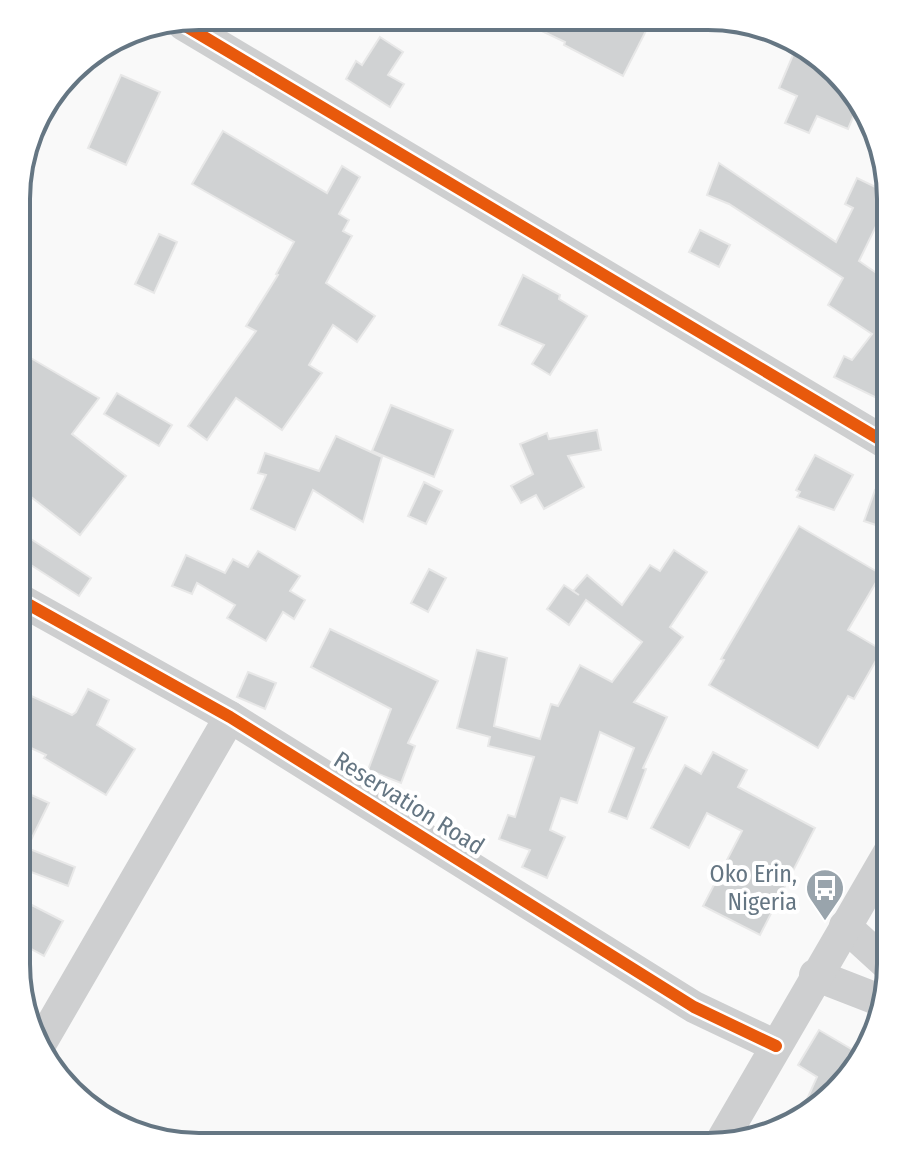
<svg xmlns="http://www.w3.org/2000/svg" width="907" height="1163" viewBox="0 0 907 1163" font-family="'Fira Sans Condensed',sans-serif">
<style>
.building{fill:#d0d2d3;stroke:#e8e8e8;stroke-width:2}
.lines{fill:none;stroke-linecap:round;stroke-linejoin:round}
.minor{stroke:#cecfd0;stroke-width:32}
.cycleway-casing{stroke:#fff;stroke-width:17}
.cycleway{stroke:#e8590c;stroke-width:12}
.labels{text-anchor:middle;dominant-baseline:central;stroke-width:8;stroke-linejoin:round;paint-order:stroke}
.street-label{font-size:24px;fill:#657683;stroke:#fff}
.poi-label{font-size:24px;fill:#657683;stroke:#fff;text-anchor:end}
.rim{fill:none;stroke:#657683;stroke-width:4}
</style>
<rect width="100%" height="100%" fill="#f9f9f9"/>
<g class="building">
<path d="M631,19h21l-29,57 -59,-31 1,-3 -44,-21z"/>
<path d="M380,37l23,15 -15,23 16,9 -14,23 -44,-28 10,-18 6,4z"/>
<path d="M798,43l12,4 50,54 -12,28 -31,-13 -8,17 -24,-10 12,-27 -18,-8z"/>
<path d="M121,75l39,17 -34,73 -38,-17z"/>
<path d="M223,131l104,62 15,-27 18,11 -21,37 10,6 -6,11 9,5 -26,47 49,33 -18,26 -24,-17 -24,40 13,8 -40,57 -46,-32 -29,42 -19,-14 68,-95 -10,-5 32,-51 -2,-1 18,-32 -102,-58z"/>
<path d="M719,163l117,79 17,-34 -8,-4 12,-26 33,16 1,32 -12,-6 -20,41 32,22v122l-57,-28 10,-21 8,4 20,-26 -44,-29 15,-27 -114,-74 -22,-9z"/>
<path d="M700,230l30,15 -11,22 -30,-15z"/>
<path d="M159,234l18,8 -23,51 -19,-9z"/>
<path d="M523,275l37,20 -1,4 28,17 -37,59 -18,-11 12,-19 -45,-20z"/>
<path d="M17,350l82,48 -27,36 54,42 -46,59 -63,-49z"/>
<path d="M117,393l55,32 -13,21 -55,-32z"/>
<path d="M391,405l62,25 -19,47 -62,-26z"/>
<path d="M597,430l4,20 -33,6 16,31 -40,22 -8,-14 -15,8 -10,-17 22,-12 -13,-30 27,-11 2,6z"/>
<path d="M336,436l46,21 -19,65 -50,-32 -18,40 -44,-21 15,-34 -8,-2 7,-20 54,18z"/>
<path d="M815,455l38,20 -19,35 -37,-13 3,-5 -4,-2z"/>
<path d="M424,482l18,9 -16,33 -18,-8z"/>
<path d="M875,490l16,6v34l-27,-9z"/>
<path d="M799,526l82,48 -33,56 34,20 -28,49 -6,-3 -30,52 -109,-63 15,-25 -3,-1z"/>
<path d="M17,530l74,48 -12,18 -62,-40z"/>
<path d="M674,550l33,22 -37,55 13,10 -49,65 33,15 -24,51 3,1 -19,50 -18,-7 25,-64 -34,-16 -23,71 -16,-5 -11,32 15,7 -18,41 -25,-11 8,-17 -31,-11 9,-24 7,2 19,-60 -46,-11 2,-9 -33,-9 20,-78 30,8 -13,68 46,13 11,-35 7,2 22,-41 32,17 30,-40 -56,-42 -17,25 -22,-16 17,-24 15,10 -6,-4 14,-16 35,30 28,-40 10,6z"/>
<path d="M258,551l42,25 -10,15 15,9 -11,19 -11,-7 -17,29 -39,-23 8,-13 -38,-22 -5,11 -20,-8 14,-31 39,18 8,-14 15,8z"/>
<path d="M429,569l17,9 -18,34 -17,-9z"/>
<path d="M330,629l108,52 -30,62 7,3 -14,37 -33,-13 23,-61 -80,-42z"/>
<path d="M248,672l28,11 -11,26 -28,-12z"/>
<path d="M88,689l21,11 -12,25 38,24 -29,46 -62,-37 2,-3 -30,-14 1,-36 6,-13 49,23 4,-3z"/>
<path d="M713,752l34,18 -9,17 77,41 -55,107 -57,-29 39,-75 -35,-18 -18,35 -38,-20 34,-63 16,9z"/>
<path d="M16,788l33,15 -22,45 48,19 -7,19 -50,-19 -2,4z"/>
<path d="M16,897l47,24 -19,35 -28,-15z"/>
<path d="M819,1030l44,26 -3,9 -64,59 21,-47 -19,-12z"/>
</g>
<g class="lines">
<g class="minor">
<path d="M184,25l707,421"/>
<path d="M17,598l213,119 464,290 82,39"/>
<path d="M845,926l46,42"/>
<path d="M815,975l67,26"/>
<path d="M38,1048l192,-331"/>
<path d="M718,1147l173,-298"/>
</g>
<defs>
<g id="cycleway">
<path d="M184,25l707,421"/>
<path d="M17,598l213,119 464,290 82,39"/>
</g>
</defs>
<use href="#cycleway" class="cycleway-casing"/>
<use href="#cycleway" class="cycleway"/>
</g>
<defs>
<symbol id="bus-pin" viewBox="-11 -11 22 30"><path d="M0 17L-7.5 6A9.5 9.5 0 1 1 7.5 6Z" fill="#99a4ac" stroke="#fff"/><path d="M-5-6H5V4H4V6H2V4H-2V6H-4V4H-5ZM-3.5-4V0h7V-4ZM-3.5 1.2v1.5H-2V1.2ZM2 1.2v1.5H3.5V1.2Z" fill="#fff"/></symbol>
</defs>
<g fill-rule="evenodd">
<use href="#bus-pin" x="803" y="866" width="44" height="60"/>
</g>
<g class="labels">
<g class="street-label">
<text transform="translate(409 803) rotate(32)">Reservation Road</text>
</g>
<g class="poi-label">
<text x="797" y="874">Oko Erin,<tspan x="797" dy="28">Nigeria</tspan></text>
</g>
</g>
<path d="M0 0H907V1163H0ZM199 30H708A169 169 0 0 1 877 199V964A169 169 0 0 1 708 1133H199A169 169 0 0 1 30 964V199A169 169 0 0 1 199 30Z" fill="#fff" fill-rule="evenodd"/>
<path class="rim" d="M199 30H708A169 169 0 0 1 877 199V964A169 169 0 0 1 708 1133H199A169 169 0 0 1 30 964V199A169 169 0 0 1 199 30Z"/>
</svg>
